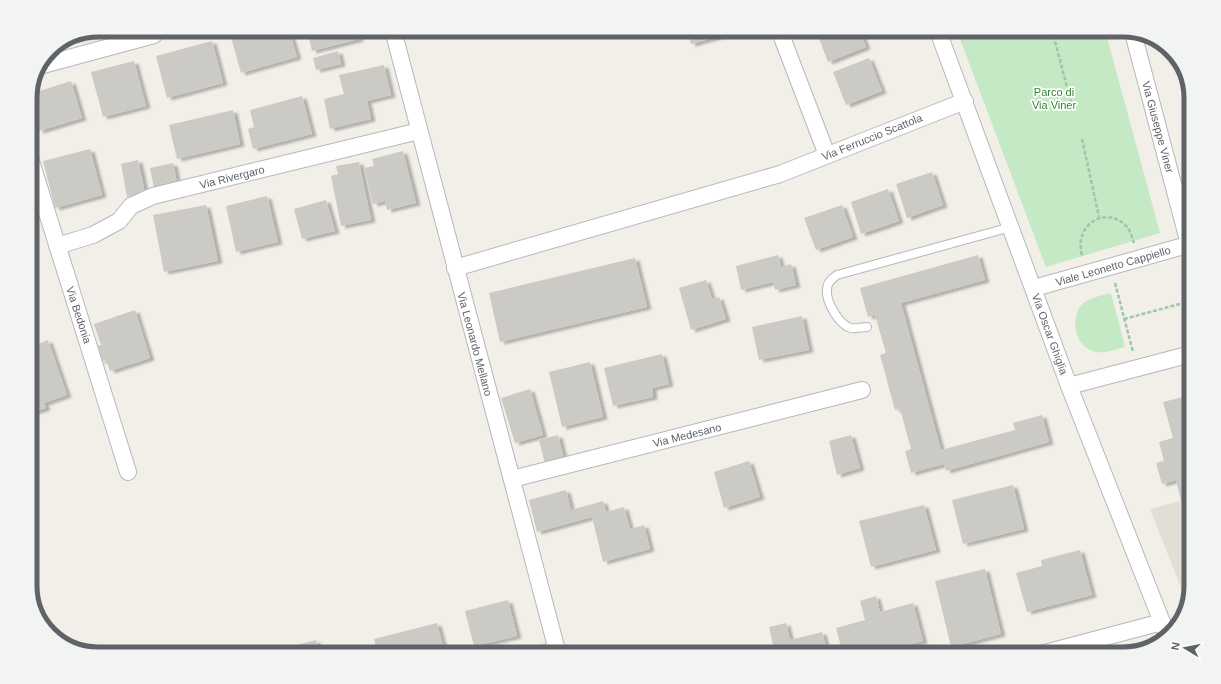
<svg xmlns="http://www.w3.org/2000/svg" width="1221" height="684" viewBox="0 0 1221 684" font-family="Arial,sans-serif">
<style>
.education{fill:#e1ded6}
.green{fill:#c5e8c5}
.building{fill:#cccac5;filter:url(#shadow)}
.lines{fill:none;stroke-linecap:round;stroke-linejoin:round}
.lane-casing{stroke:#b5b8bc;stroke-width:10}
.street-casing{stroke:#b5b8bc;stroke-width:18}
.path{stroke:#9cc7a9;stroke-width:2.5;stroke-dasharray:4 2;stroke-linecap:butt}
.lane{stroke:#fff;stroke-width:8}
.street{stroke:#fff;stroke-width:16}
.labels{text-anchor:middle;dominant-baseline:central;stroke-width:3.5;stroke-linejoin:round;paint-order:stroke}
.park-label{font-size:11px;fill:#348238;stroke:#fff}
.street-label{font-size:11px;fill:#5f6368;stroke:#fff}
.rim{fill:none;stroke:#5f6368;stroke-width:5}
</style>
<defs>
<filter id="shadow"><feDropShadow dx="4.5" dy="2.5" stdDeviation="1" flood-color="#0004"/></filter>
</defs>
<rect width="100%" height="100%" fill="#f1efe8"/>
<path class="education" d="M1191,498v88l-4,17 -37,-94z"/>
<g class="green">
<path d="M1105,30l55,203 -114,34 -89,-236z"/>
<path d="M1111,293l14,54c-9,2 -23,8 -33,4 -18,-6 -23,-38 -7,-49 7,-5 18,-7 26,-9z"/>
</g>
<g class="building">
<path d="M816,31h44l6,16 -38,15z"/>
<path d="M687,32h36v3l-32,9z"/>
<path d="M240,34h50l7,23 -56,16 -10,-36z"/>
<path d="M308,34h50l1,5 -47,12z"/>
<path d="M72,35h20v1l-19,4z"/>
<path d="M212,41l11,42 -56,15 -11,-42z"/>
<path d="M338,51l3,13 -25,6 -3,-12z"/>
<path d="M1174,56l8,8 9,30v10l-5,1z"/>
<path d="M869,58l13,33 -36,14 -13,-33z"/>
<path d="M134,61l12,45 -43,11 -12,-45z"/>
<path d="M384,65l7,30 -24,6 4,18 -41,10 -6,-30 20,-5 -5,-19z"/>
<path d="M71,81l11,37 -43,13 -9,-29v-8z"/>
<path d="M302,96l10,38 -59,15 -5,-20 6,-2 -4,-17z"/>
<path d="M233,110l7,34 -63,15 -8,-34z"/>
<path d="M90,149l12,46 -47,13 -12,-47z"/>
<path d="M403,151l13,52 -29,7 -2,-9 -12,3 -9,-36 10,-2 -2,-7z"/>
<path d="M138,160l7,33 -18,4 -6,-33z"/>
<path d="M359,162l12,58 -30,6 -10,-50 7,-2 -2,-8z"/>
<path d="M173,163l4,20 -23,5 -4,-20z"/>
<path d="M932,172l11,33 -36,13 -11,-34z"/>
<path d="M1191,172v20l-2,1 -5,-19z"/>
<path d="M888,189l11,32 -38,13 -10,-32z"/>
<path d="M267,196l11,46 -42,10 -10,-46z"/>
<path d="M326,200l9,31 -33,8 -8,-30z"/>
<path d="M206,205l12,56 -54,11 -11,-57z"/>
<path d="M842,205l11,32 -37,13 -12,-32z"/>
<path d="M778,255l3,12 10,-3 5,21 -21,5 -2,-8 -32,8 -5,-24z"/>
<path d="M978,255l7,25 -84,23 40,147 74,-20 -2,-7 29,-8 7,27 -103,29 -2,-7 -33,9 -6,-22 6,-2 -11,-40 -5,1 -15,-55 6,-2 -11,-38 -7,2 -8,-29z"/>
<path d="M635,258l12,49 -147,35 -11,-49z"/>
<path d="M706,280l6,19 7,-2 7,22 -35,11 -12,-42z"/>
<path d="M135,310l15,48 -40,13 -4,-11 -5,1 -4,-15 4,-1 -7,-21z"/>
<path d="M802,316l7,34 -50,10 -7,-33z"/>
<path d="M48,340l19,55 -23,8 2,5 -16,5v-66z"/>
<path d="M662,354l7,30 -17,4 1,9 -40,9 -9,-38z"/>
<path d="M590,362l13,55 -41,10 -13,-55z"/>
<path d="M530,389l13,46 -28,8 -14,-45z"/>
<path d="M1191,395v103l-10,3 -5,-21 -14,4 -6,-21 8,-2 -5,-19 14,-4 -10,-36z"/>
<path d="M558,435l6,24 -19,5 -6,-24z"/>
<path d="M851,435l9,33 -23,7 -8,-34z"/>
<path d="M749,461l11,36 -36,11 -10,-36z"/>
<path d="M1013,485l11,44 -61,15 -11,-44z"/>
<path d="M566,490l5,20 32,-9 3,11 18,-5 6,22 14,-4 6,24 -47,13 -11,-45 -55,15 -8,-32z"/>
<path d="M924,505l12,45 -65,17 -12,-46z"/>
<path d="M1080,550l12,45 -65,17 -11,-39 26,-7 -1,-6z"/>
<path d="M985,569l16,65 -50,13 -16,-66z"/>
<path d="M876,596l4,16 33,-9 10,38 -49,13h-31l-7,-26 29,-8 -5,-19z"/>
<path d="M508,600l9,36 -43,10 -9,-35z"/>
<path d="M437,623l8,31h-67l-4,-15z"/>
<path d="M786,623l4,17 32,-8 6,22h-78l-1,-3 24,-6 -4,-18z"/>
<path d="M316,640l3,14h-41l-1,-4z"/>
<path d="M697,647l2,7h-17l-1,-2z"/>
</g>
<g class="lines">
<defs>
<g id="lane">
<path d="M867,327c-5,0 -12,2 -16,1 -12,-3 -25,-26 -24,-38 0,-8 5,-11 10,-15l174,-48"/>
<path d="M525,654l31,-8"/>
</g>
<g id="street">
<path d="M938,31l131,355 98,249"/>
<path d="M780,32l47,123"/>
<path d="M1133,33l56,211"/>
<path d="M394,34l164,620"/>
<path d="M43,65l111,-30"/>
<path d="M30,158l98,314"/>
<path d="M57,246l36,-11 26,-14 12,-15 22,-10 266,-65"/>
<path d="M455,268l325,-94 185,-73"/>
<path d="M1034,288l157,-44"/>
<path d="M1069,386l122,-32"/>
<path d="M512,479l350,-89"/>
<path d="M1041,654l121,-32"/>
</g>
</defs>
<use href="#lane" class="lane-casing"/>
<use href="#street" class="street-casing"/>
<g class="path">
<path d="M1052,30l20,76"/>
<path d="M1082,139l17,78"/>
<path d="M1082,255c-9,-30 25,-52 46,-27 3,4 4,10 6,15"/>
<path d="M1115,283l18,69"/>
<path d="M1124,319l67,-18"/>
</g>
<use href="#lane" class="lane"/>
<use href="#street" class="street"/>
</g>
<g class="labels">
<g class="park-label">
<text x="1054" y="92">Parco di<tspan x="1054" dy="13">Via Viner</tspan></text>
</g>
<g class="street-label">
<text transform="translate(1158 127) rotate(75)">Via Giuseppe Viner</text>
<text transform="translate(872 137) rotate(-22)">Via Ferruccio Scattola</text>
<text transform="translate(232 177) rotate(-14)">Via Rivergaro</text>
<text transform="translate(1113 266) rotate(-16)">Viale Leonetto Cappiello</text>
<text transform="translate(79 315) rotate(72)">Via Bedonia</text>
<text transform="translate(1050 334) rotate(70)">Via Oscar Ghiglia</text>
<text transform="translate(475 344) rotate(75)">Via Leonardo Mellano</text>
<text transform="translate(687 435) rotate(-14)">Via Medesano</text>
</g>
</g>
<path d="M0 0H1221V684H0ZM98 37H1123A61 61 0 0 1 1184 98V586A61 61 0 0 1 1123 647H98A61 61 0 0 1 37 586V98A61 61 0 0 1 98 37Z" fill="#f2f3f3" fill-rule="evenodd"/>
<path class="rim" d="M98 37H1123A61 61 0 0 1 1184 98V586A61 61 0 0 1 1123 647H98A61 61 0 0 1 37 586V98A61 61 0 0 1 98 37Z"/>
<g transform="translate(1185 648) rotate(280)" stroke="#ffffff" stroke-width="3" paint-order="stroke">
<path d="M0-3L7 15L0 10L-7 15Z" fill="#5f6368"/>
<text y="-6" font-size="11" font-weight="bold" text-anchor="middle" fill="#5f6368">N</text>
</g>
</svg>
